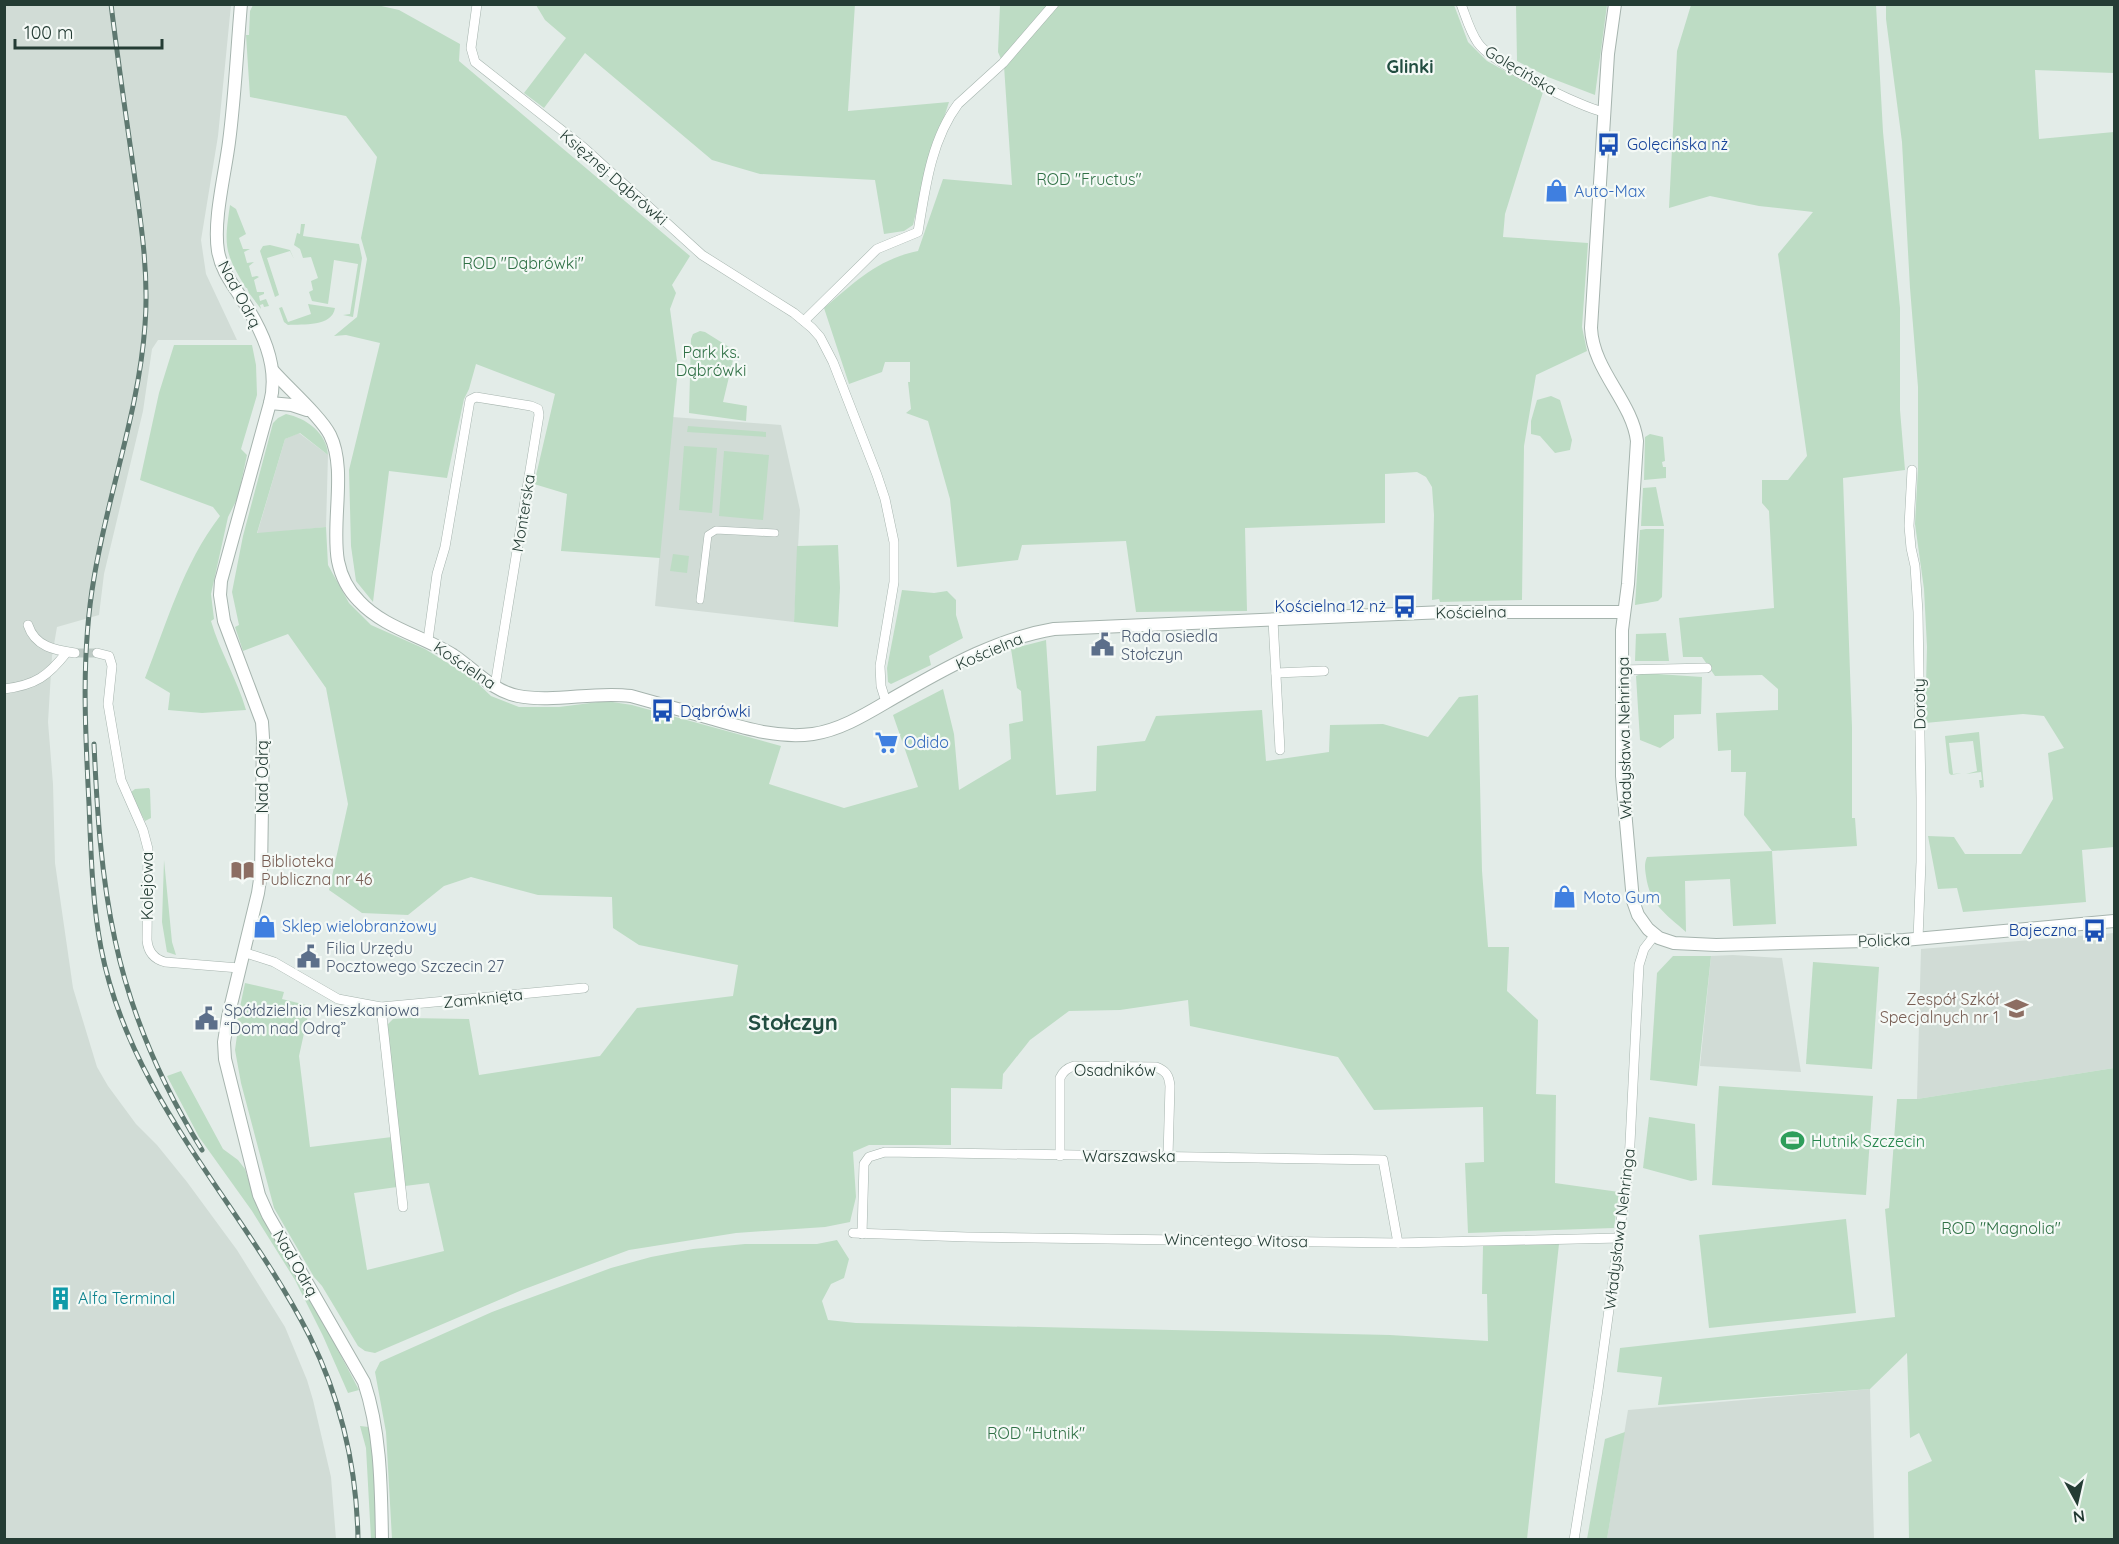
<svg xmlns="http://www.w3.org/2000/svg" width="2119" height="1544" viewBox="0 0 2119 1544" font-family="Quicksand,sans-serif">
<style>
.built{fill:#d1dcd6}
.green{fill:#bddcc4}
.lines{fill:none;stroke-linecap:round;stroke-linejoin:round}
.minor-tunnel{stroke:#bdc9c4;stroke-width:9;stroke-dasharray:9 4.5;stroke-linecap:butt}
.pedestrian-casing{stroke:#a6b4ae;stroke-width:8}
.minor-casing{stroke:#a6b4ae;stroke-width:10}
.tertiary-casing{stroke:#a6b4ae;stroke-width:14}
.pedestrian{stroke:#fff;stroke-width:7}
.minor{stroke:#fff;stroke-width:9}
.tertiary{stroke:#fff;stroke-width:12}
.rail-casing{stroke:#5e7870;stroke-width:5}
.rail{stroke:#f4f9f6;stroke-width:3;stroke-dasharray:9;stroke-linecap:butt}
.labels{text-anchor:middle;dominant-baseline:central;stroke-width:4.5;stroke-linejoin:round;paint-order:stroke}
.street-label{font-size:16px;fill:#243c34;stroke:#f4f9f6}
.transit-label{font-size:16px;fill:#164399;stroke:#f4f9f6;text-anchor:start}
.park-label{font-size:16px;fill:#307146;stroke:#f4f9f6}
.shop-label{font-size:16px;fill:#366cbe;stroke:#f4f9f6;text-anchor:start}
.service-label{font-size:16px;fill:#4e5e75;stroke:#f4f9f6;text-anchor:start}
.education-label{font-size:16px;fill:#785e54;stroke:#f4f9f6;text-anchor:start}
.leisure-label{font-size:16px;fill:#27864d;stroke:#f4f9f6;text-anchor:start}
.culture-label{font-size:16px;fill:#0d838f;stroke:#f4f9f6;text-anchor:start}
.neighbourhood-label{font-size:18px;font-weight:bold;fill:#214d40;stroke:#f4f9f6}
.district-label{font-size:22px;font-weight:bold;fill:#214d40;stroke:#f4f9f6}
</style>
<rect width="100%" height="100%" fill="#e3ece8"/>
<g class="built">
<path d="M5,5h226l-13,131 -17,104 5,34 31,66h-79l-6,9 -9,62 -39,163 -5,41 -42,12 -5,29 -4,66 5,62 2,79 18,125 24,79 11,19 28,38 21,21 30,37 50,68 48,77 22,53 6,20 18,77 5,62 -331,1z"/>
<path d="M672,417l109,8 19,85 -6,112 -139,-16z"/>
<path d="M299,433l29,22 -2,72 -69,7 28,-95z"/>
<path d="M2114,933v135l-197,31 4,-150z"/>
<path d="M1733,955l49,3 19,114 -101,-6 11,-110z"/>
<path d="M1870,1389l4,150h-267l21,-129z"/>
</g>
<g class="green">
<path d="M855,4l-7,107 101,-9 -25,77 -11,46 -9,6 -20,3 -9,-54 -115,-6 -48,-14 -127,-107 -41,55 -20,-15 42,-55 -21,-18 -9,-15z"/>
<path d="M377,5l22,5 61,34 -1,17 231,195 -18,29 4,8 -6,16 8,59 -18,190 -99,-7 6,-57 -33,-10 21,-90 -79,-30 -7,25 -5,10 -17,79 -58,-7 -16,131 -17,-21 -5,-35 -2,-76 31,-127 -34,-8 -12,1 23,-19 10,-58 -6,-21 16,-81 -31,-41 -96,-19 -4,-62h3l1,-24 3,-6z"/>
<path d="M1000,5h454l14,37 19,19 56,31 -38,122 -2,23 85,6 -6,84 5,24 -51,24 -12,71 -2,154 -82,2 -1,-3 -7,1 2,-85 -2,-28 -6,-10 -9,-5 -32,2v49l-140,5 2,83 -111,1 -10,-71 -104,4 -4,15 -61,7 -7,-68 -22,-78 -22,-8 5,-4 -3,-27h2v-20h-25l-3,10 -33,12 -25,-76c31,-26 54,-49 94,-57l25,-72 69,6 -8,-119 -6,-14z"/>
<path d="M1516,5h91l-12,90 -47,-18 -31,-16z"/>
<path d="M1691,5h185l7,127 17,176v102l5,60 -62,8 9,249v91h3l2,28 -85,5 4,73 -43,2 -3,-47 -45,2 1,51c-20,-18 -36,-27 -40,-56 -1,-7 -2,-12 1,-19l125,-6 -28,-36 2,-43h-15v-22l-13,1 -2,-38 62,-3v-21l-16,-14 -47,1 -13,-19h-19l-4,-39 95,-10 -5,-97 -7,-8v-23h26l19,-24 -29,-202 35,-42 -54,-6 -49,-10 -41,12 8,-157z"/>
<path d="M1886,5h228v68l-79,-3 4,69 75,-7v715l-32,3 4,52 -123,10 -6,-24 -19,1 -10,-53 26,1 11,17h56l32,-55 -5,-46 16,-5 -20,-32 -21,-2 -98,9 2,-76 -3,-58 -9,-65 3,-56v-81l-8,-99 -8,-146 -16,-123z"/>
<path d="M230,205l6,4 10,25 -7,4 4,11h7l-6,3 3,11 7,-1 -5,4 3,11 5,-1 2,1 -5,3 3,12h7v2l-5,2 1,5 6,-2 3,7 -5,1 -1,-3 -3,1 1,4 -12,-16 -2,-5h-1c-22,-36 -22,-42 -16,-83z"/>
<path d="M301,224h4l-2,12 56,8 3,14 -9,59 -10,-2 7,-1 8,-50 -24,-4 -6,44 -16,-3 -3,-9 4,-2 -2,-9 7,-3 -7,-21 -8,1 -3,-9 -6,-4 3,-12 3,1z"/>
<path d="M270,245l20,5 4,9 -4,-8 -23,7 12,37 -4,2 -15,-46 3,-5z"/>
<path d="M308,304l27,4c-3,19 -32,16 -47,17l-4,-3 -5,-14 3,-1 6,15 23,-8z"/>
<path d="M700,331l5,1 32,20 -4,8 -10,42 24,4 -1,15 -57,-8 2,-74 2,-5z"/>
<path d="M174,345h78l4,20 1,30 -16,54 6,6 -9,42 -10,20 -17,77 3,25 -3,2c9,31 26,58 35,89l-44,3 -34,-3 2,-17 -25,-15c22,-55 38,-114 75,-162l-7,-9 -73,-27 19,-87z"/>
<path d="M1551,396l9,4 12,40 -2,10 -15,3 -15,-17 -9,-2v-13l6,-21z"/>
<path d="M286,414c20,4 41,19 42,41l-28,-22 -15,6 -28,94 69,-6 2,38 21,38 22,22 54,24 26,16 21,13 19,18 28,11h40l47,-6 26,4 149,41 -12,38 75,24 74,-21 -25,-72 50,-26 11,45 5,56 52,-31 -2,-35 14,-3 -2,-30 -4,-3 -6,-39 35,-9 10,155 40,-4 1,-45 48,-5 11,-25 106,-6 4,51 63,-9 1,-27 53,-1 45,13 31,-40 19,-2 4,176 6,76h21l-2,44 31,29 -2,74 20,1 -1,88 64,9 -5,36 -146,5 -3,-70 19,-1 -1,-55 -109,3 -36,-53 -148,-31 -2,-26 -68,10 -51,1 -39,29 -27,34 -1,15 -51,-1v57h-82l-16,7 3,45 -6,25 -25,5 -89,6 -107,17 -107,40 -147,63 -10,-2 -7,-5 -36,-60 -8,-9 -40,-69 -33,-125 -6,-33 3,-22 -2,-2 9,-43 39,9 -2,7 28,7 -11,50 11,91 82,-10 5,50 -43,6 13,77 77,-19 -15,-68 -24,3 -18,-161 6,-6 14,-1 62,1 10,56 121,-19 37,-48 96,-12 5,-31 -99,-20 -26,-17 -1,-31 -74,-2 -67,-18 -27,9 -36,29 -46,-2 -33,-23 19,-86 -22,-116 -38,-54 -45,17 -8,-24 4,-2 -7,-33 11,-56 30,-113 5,-5z"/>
<path d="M688,426l78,6v5l-79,-5z"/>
<path d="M1650,434l13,3 2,24 -3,1 1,5h3v11l-22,2 1,-43z"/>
<path d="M684,446l33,2 -5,65 -33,-3z"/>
<path d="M724,451l45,4 -6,65 -44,-4z"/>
<path d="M1656,487l8,39h-23l2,-38z"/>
<path d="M1646,529h18l-2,68 -4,4 -23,4 5,-75z"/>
<path d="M838,545l2,43 -2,39 -44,-5 3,-76z"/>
<path d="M673,554l16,2 -2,17 -17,-2z"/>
<path d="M902,590l32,3 13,-2 9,9v15l7,23 -34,18 2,9 -40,19 -3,-2 -1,-14z"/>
<path d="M1666,633l3,28h-34l1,-27z"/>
<path d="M1643,673l59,4 -1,37 -27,1v23l-14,10 -20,-8 -4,-64z"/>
<path d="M1979,732l5,55 -4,1 -1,-8h3l-1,-8 -15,2 11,-3 -4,-30 -24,2 4,31 9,-1 -11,2 -2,-2 -4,-37z"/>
<path d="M149,788l1,2 1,28 -6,3 -15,-28 5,-4z"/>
<path d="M164,860l8,82 4,13 -9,-3 -5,-30z"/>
<path d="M1673,956h38l-14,130 -47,-6 7,-107z"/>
<path d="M1813,962l66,5 -7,102 -66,-5z"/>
<path d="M2114,1068v471h-205l-1,-67 24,-11 -13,-28 -9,5 -3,-85 -37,36 -212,16 4,-28 -45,-5 3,-24 275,-31 -10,-108 4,-1 8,-109h20z"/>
<path d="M181,1071l42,78 15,11 7,9 12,38 43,71 59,112 -11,3 -25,-57 -28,-56 -43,-69 -53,-74 -32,-61z"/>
<path d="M1719,1086l154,10 -7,99 -154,-10z"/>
<path d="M1649,1117l46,7 2,56 -6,1 -48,-13z"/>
<path d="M1846,1219l10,94 -147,15 -10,-93z"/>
<path d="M837,1240l12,19 -5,19 -13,6 -9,17 6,19 28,3 534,12 98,6 -1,-47h-5l1,-48 76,-2 -32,295h-1135l-6,-107 -11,-60 5,-10 112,-50 119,-44 40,-11 42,-8 52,-5h72z"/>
<path d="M360,1426l9,1 6,47 1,65h-5l-5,-91z"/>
<path d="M1625,1432l-18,107h-20l18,-100z"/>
</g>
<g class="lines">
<path class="minor-tunnel" d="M75,653h22"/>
<defs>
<path id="pedestrian" d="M700,600l8,-65 8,-5 59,3"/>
<g id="minor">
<path d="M477,4l-6,44 4,14 108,85 119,108 92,58 18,15 8,9 13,25 44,113 8,24 9,43v40l-14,84 1,20 5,16"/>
<path d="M1461,4c5,13 9,28 17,39 13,19 103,65 126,69"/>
<path d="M804,321l73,-72 41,-17c7,-43 13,-92 40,-128l45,-41 51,-59"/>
<path d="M1912,470l-3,56 2,22 4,18 3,46 3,186v64l-3,77"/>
<path d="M1273,620l7,130"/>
<path d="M28,625c7,22 27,25 47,28"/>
<path d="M428,640l9,-66 8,-27 25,-147 6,-3 55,9 7,3 1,6 -44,271"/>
<path d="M97,653l12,3 3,10 -4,38 13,76 22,50 5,19 -1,91c1,12 7,19 18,22l74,6"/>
<path d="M1622,670l85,-2"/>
<path d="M1276,673l48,-2"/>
<path d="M4,689c32,-4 44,-13 63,-37"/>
<path d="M243,952l31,10 64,37 43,8 203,-19"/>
<path d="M381,1007l22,200"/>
<path d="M1060,1156v-78c3,-7 7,-10 14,-12l82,1c10,4 13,8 14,19l-2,70"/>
<path d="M853,1233l114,4 431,6 222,-5"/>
<path d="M862,1234l2,-70 5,-7 16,-5 498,8 15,83"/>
<path d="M1574,1540l24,-150 31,-227 10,-198 5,-16 10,-13"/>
</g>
<g id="tertiary">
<path d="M241,4c-4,46 -6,92 -12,138 -4,32 -16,78 -11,109 3,18 13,31 22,45 21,32 40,69 30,107l-49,178 -1,14 4,26 38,101 1,16 -2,135 -3,20 -30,124 -4,25 1,17 34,136 9,20 96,167c17,51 17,104 18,158"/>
<path d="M1615,4l-7,50 -17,274c2,43 41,73 46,113l-9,143 -6,46v146l11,125 5,14 10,14 11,9 15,5 42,2 188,-5 210,-19"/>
<path d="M273,371c15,17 48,46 57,64 17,34 1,88 8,126 3,15 10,29 21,40 25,27 64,35 94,54 21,14 39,36 65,41 37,7 75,-5 113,0 25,7 50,14 75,21 35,10 70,22 107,17 33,-5 62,-26 91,-42 47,-27 96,-54 150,-63l391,-17h179"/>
<path d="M270,403l22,2 15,5"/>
</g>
</defs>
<use href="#pedestrian" class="pedestrian-casing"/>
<use href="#minor" class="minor-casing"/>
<use href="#tertiary" class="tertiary-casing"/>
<use href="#pedestrian" class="pedestrian"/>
<use href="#minor" class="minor"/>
<use href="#tertiary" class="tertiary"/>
<defs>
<g id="rail">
<path d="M111,4c7,57 15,113 23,168 7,51 15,102 11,153 -6,86 -37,168 -51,253 -13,75 -9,150 -5,226 2,48 3,97 12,144 29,150 142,257 209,389 31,63 47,132 48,203"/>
<path d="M94,744c3,66 7,132 21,196 16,75 47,145 87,210"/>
</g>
</defs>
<use href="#rail" class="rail-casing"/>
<use href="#rail" class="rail"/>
</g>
<defs>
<symbol id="bus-bare" viewBox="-9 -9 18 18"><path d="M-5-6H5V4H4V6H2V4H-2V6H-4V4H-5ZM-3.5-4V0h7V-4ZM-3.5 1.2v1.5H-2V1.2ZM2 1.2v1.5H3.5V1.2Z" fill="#1a4fb4" stroke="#f4f9f6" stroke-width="2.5" paint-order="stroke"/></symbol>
<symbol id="shop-bare" viewBox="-9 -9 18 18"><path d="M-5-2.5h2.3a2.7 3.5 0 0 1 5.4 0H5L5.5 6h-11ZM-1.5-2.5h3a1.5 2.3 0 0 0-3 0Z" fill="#3f7fe0" stroke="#f4f9f6" stroke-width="2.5" paint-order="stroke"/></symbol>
<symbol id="civic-bare" viewBox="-9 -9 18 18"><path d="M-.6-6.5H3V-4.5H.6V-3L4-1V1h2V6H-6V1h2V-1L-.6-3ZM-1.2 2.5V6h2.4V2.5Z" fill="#5c6f8a" stroke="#f4f9f6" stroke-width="2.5" paint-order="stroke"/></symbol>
<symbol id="supermarket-bare" viewBox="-9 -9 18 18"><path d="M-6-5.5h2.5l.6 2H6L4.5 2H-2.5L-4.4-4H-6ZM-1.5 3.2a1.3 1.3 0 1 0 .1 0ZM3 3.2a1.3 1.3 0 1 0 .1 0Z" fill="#3f7fe0" stroke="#f4f9f6" stroke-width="2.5" paint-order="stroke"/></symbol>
<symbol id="library-bare" viewBox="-9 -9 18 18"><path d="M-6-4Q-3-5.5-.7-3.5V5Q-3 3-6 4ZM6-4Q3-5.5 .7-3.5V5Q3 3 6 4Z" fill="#8d6e63" stroke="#f4f9f6" stroke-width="2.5" paint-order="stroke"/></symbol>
<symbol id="school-bare" viewBox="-9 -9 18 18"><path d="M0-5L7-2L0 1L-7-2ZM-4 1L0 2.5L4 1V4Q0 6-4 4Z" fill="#8d6e63" stroke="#f4f9f6" stroke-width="2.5" paint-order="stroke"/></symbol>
<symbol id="stadium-bare" viewBox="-9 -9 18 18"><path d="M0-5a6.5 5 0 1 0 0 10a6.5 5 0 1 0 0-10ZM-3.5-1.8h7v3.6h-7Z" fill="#2e9e5b" stroke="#f4f9f6" stroke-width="2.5" paint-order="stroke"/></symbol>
<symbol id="building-bare" viewBox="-9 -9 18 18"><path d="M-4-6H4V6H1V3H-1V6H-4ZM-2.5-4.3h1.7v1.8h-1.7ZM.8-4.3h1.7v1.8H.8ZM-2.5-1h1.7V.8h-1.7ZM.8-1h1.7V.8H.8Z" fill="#0f9aa8" stroke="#f4f9f6" stroke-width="2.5" paint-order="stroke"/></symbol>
</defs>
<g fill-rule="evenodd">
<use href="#bus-bare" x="1592" y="128" width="33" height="33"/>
<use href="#shop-bare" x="1540" y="174" width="33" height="33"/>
<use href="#bus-bare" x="1388" y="590" width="33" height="33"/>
<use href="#civic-bare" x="1086" y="628" width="33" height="33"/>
<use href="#bus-bare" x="646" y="694" width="33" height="33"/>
<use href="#supermarket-bare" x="870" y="726" width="33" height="33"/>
<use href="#library-bare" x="226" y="854" width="33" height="33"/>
<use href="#shop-bare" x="1548" y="880" width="33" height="33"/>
<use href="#shop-bare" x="248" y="910" width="33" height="33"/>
<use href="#bus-bare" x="2078" y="914" width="33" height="33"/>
<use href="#civic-bare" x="292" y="940" width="33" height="33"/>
<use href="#school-bare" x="2000" y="992" width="33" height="33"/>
<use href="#civic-bare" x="190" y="1002" width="33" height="33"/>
<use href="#stadium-bare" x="1776" y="1124" width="33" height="33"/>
<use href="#building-bare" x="44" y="1282" width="33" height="33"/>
</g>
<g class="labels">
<g class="street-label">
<text transform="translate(1521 70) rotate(31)">Golęcińska</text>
<text transform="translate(614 177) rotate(41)">Księżnej Dąbrówki</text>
<text transform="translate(240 294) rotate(62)">Nad Odrą</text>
<text transform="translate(523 513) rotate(-81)">Monterska</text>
<text transform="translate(1471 612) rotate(-1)">Kościelna</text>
<text transform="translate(989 651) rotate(-23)">Kościelna</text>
<text transform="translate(465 665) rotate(34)">Kościelna</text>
<text transform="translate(1919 704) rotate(-91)">Doroty</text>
<text transform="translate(1624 738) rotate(-91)">Władysława Nehringa</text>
<text transform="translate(262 777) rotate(-90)">Nad Odrą</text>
<text transform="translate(147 886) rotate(-90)">Kolejowa</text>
<text transform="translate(1884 940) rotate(-2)">Policka</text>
<text transform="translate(483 998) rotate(-6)">Zamknięta</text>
<text x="1115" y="1070">Osadników</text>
<text x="1129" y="1156">Warszawska</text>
<text transform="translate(1619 1229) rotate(-83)">Władysława Nehringa</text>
<text transform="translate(1236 1240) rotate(1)">Wincentego Witosa</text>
<text transform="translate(296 1263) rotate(60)">Nad Odrą</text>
</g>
<g class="transit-label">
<text x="1627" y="144">Golęcińska nż</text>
<text x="1386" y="606" text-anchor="end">Kościelna 12 nż</text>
<text x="680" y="711">Dąbrówki</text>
<text x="2077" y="930" text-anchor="end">Bajeczna</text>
</g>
<g class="park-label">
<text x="1089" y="179">ROD "Fructus"</text>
<text x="523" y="263">ROD "Dąbrówki"</text>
<text x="711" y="352">Park ks.<tspan x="711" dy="18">Dąbrówki</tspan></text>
<text x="2001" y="1228">ROD "Magnolia"</text>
<text x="1036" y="1433">ROD "Hutnik"</text>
</g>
<g class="shop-label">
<text x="1574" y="191">Auto-Max</text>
<text x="904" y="742">Odido</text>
<text x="1583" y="897">Moto Gum</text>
<text x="282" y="926">Sklep wielobranżowy</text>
</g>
<g class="service-label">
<text x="1121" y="636">Rada osiedla<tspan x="1121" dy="18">Stołczyn</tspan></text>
<text x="326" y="948">Filia Urzędu<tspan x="326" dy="18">Pocztowego Szczecin 27</tspan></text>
<text x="224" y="1010">Spółdzielnia Mieszkaniowa<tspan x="224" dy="18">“Dom nad Odrą”</tspan></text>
</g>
<g class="education-label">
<text x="261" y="861">Biblioteka<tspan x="261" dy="18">Publiczna nr 46</tspan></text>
<text x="1999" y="999" text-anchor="end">Zespół Szkół<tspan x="1999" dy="18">Specjalnych nr 1</tspan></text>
</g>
<g class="leisure-label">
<text x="1811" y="1141">Hutnik Szczecin</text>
</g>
<g class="culture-label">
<text x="78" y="1298">Alfa Terminal</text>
</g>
<g class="neighbourhood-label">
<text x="1410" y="66">Glinki</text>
</g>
<g class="district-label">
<text x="793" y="1022">Stołczyn</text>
</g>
</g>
<rect width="2119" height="1544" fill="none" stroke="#243c34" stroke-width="12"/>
<g transform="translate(2077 1502) rotate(172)" stroke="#f4f9f6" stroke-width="4.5" paint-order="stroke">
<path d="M0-4.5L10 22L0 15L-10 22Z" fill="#243c34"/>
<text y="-9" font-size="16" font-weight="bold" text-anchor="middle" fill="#243c34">N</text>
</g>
<path d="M15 39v9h147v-9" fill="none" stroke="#243c34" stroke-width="3"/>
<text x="24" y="39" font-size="18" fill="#243c34" stroke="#f4f9f6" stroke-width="4.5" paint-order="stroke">100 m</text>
</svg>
